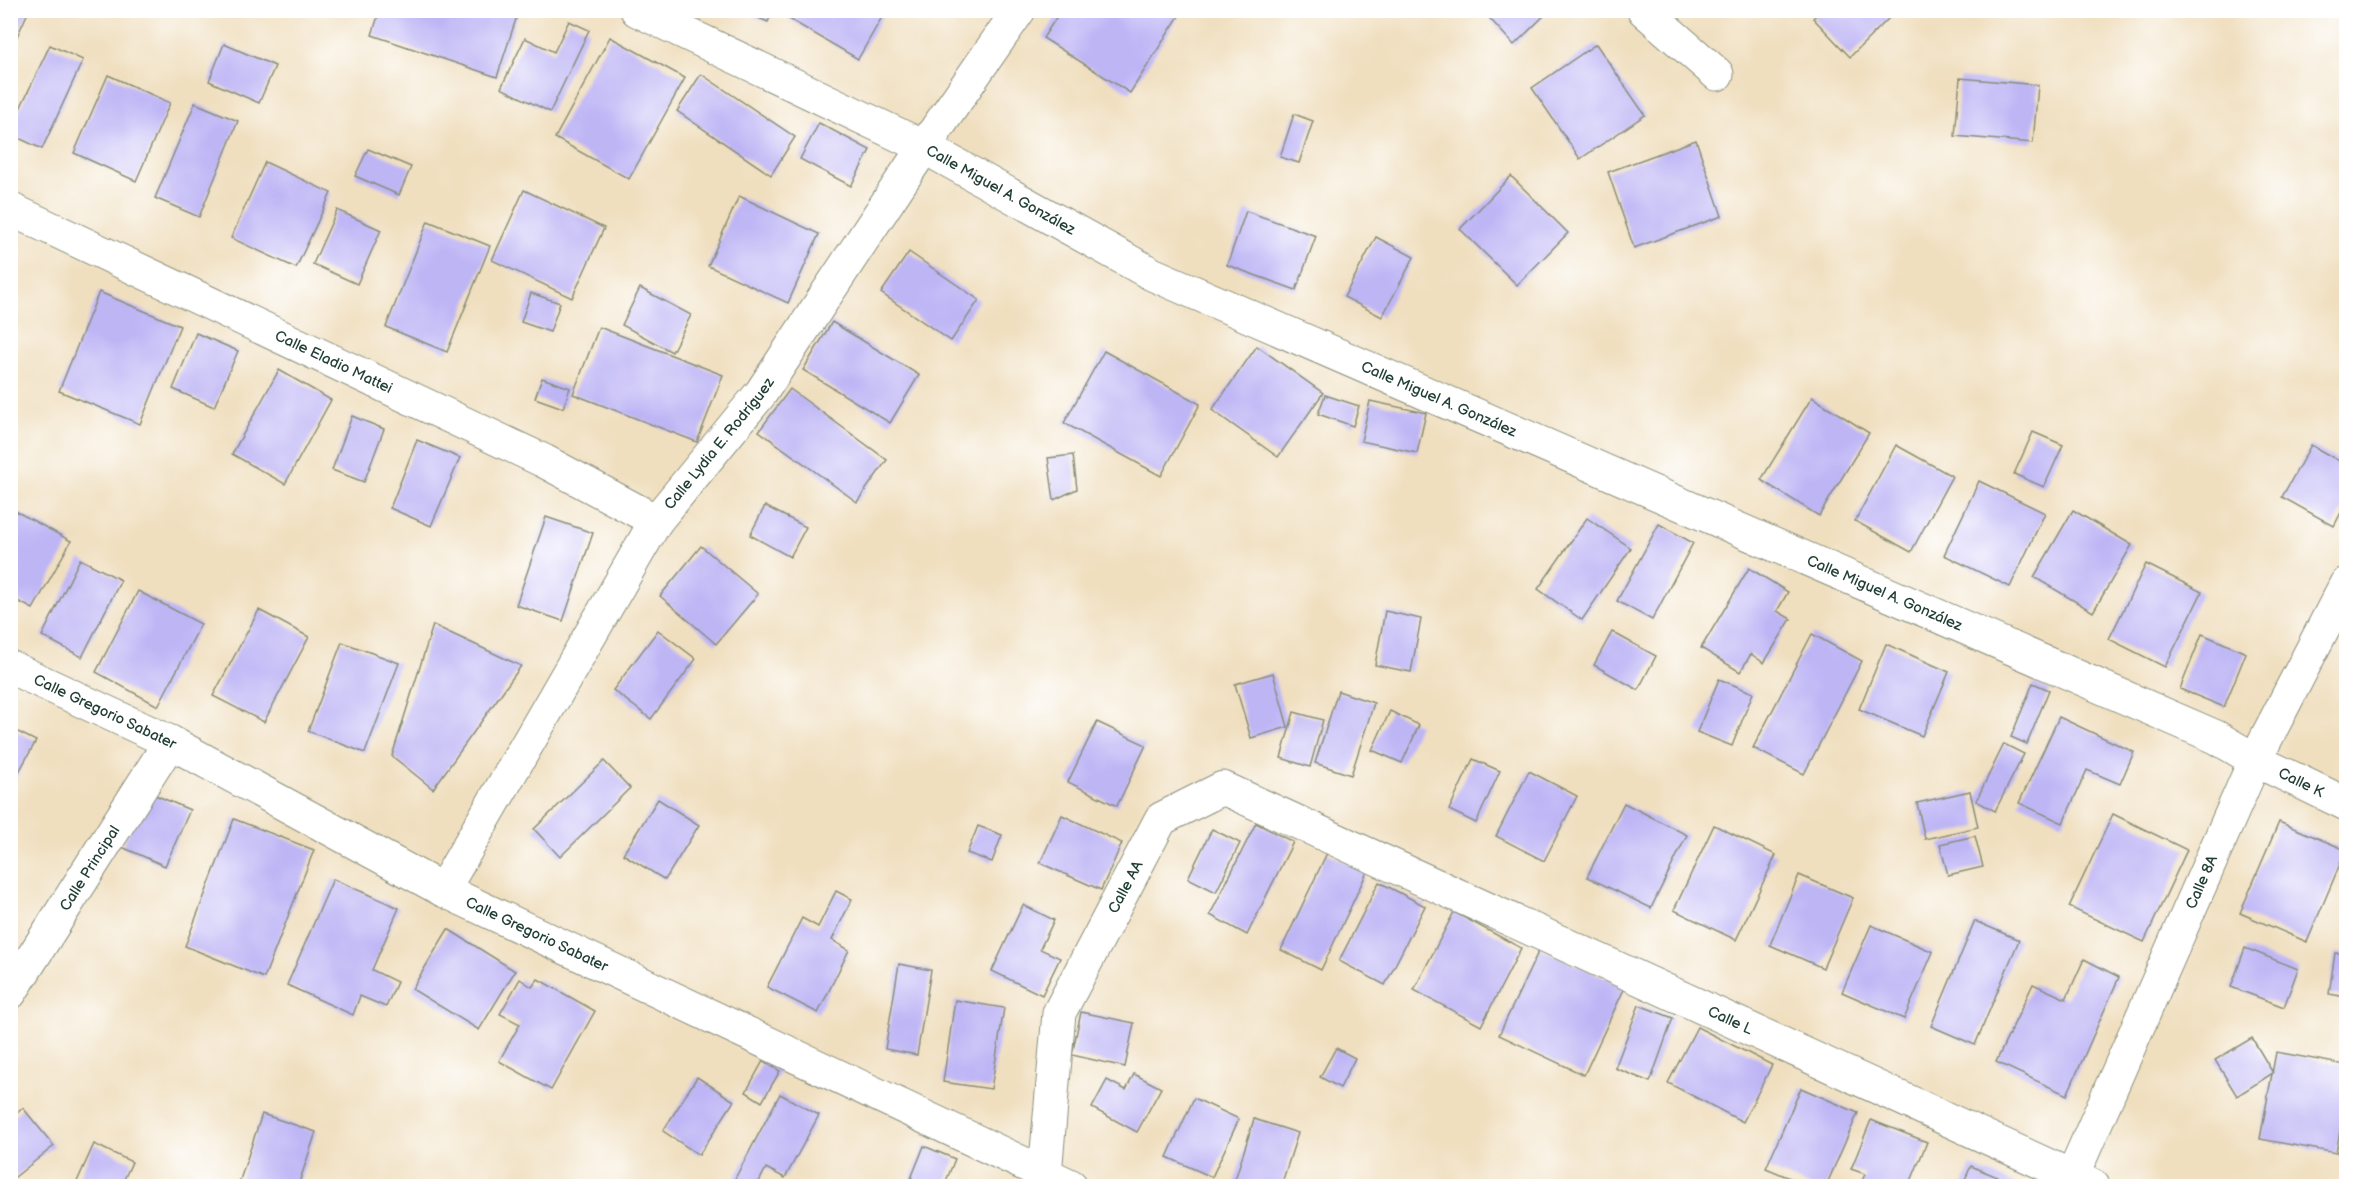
<svg xmlns="http://www.w3.org/2000/svg" width="2357" height="1197" viewBox="0 0 2357 1197" font-family="'Balsamiq Sans',sans-serif">
<style>
.building{fill:#beb5f5}
.lines{fill:none;stroke-linecap:round;stroke-linejoin:round}
.minor-casing{stroke:#888e7a;stroke-width:35}
.minor{stroke:#fff;stroke-width:33}
.labels{text-anchor:middle;dominant-baseline:central;stroke-width:5;stroke-linejoin:round;paint-order:stroke}
.street-label{font-size:15px;fill:#1f3d34;stroke:#fff}
</style>
<rect width="100%" height="100%" fill="#fff"/>
<filter id="ink" filterUnits="userSpaceOnUse"><feTurbulence type="fractalNoise" baseFrequency=".0167" numOctaves="2"/><feDisplacementMap in="SourceGraphic" scale="12" xChannelSelector="R" yChannelSelector="G"/><feConvolveMatrix kernelMatrix="1 2 1 2 8 2 1 2 1" color-interpolation-filters="sRGB"/></filter>
<filter id="wash" filterUnits="userSpaceOnUse"><feTurbulence type="fractalNoise" baseFrequency=".008" numOctaves="4" result="noise"/><feDisplacementMap in="SourceGraphic" scale="24" xChannelSelector="R" yChannelSelector="G"/><feGaussianBlur stdDeviation="1.35" result="paint"/><feColorMatrix in="noise" values="0 0 0 0 0 0 0 0 0 0 0 0 0 0 0 0 0 1.4 0 .05"/><feComposite in="paint" operator="in"/></filter>
<g filter="url(#wash)">
<rect width="100%" height="100%" fill="#f0dfbf"/>
<g id="blocks">
<g class="building">
<path d="M10,10h19l-19,42z"/>
<path d="M380,10h139l-22,67 -125,-42z"/>
<path d="M739,10h34l-5,12z"/>
<path d="M794,10h92l-28,49 -69,-40z"/>
<path d="M1061,10h110l8,6 -49,77 -87,-55z"/>
<path d="M1482,10h68l-36,35z"/>
<path d="M1822,10h69l3,3 -44,44 -37,-39z"/>
<path d="M569,21l20,9 -39,82 -49,-24 24,-50 29,14z"/>
<path d="M610,37l75,41 -56,101 -74,-41z"/>
<path d="M224,44l51,22 -16,37 -50,-22z"/>
<path d="M1596,44l49,71 -65,44 -48,-71z"/>
<path d="M50,45l33,15 -41,89 -32,-15v-4z"/>
<path d="M701,74l94,63 -24,38 -94,-64z"/>
<path d="M108,75l62,28 -34,78 -62,-28z"/>
<path d="M1960,78l78,7 -5,58 -78,-7z"/>
<path d="M195,103l43,18 -39,96 -44,-19z"/>
<path d="M1294,114l19,7 -14,42 -19,-6z"/>
<path d="M819,123l51,27 -19,36 -51,-27z"/>
<path d="M1696,140l26,76 -88,32 -26,-76z"/>
<path d="M368,149l43,18 -12,28 -44,-19z"/>
<path d="M265,162l66,31 -35,75 -65,-30z"/>
<path d="M1511,176l57,57 -51,52 -57,-56z"/>
<path d="M524,190l80,38 -32,70 -80,-38z"/>
<path d="M739,196l80,38 -31,69 -80,-37z"/>
<path d="M337,210l44,20 -24,54 -44,-20z"/>
<path d="M1246,211l70,25 -20,54 -69,-25z"/>
<path d="M428,221l62,25 -43,106 -61,-25z"/>
<path d="M1376,237l38,20 -32,60 -38,-20z"/>
<path d="M909,252l70,48 -28,41 -70,-48z"/>
<path d="M640,288l51,27 -19,37 -50,-27z"/>
<path d="M99,292l81,34 -40,98 -81,-33z"/>
<path d="M531,293l29,10 -10,29 -29,-10z"/>
<path d="M832,322l87,53 -29,48 -87,-53z"/>
<path d="M599,327l124,48 -26,67 -124,-48z"/>
<path d="M196,333l42,18 -24,56 -41,-18z"/>
<path d="M1257,346l66,47 -45,64 -66,-47z"/>
<path d="M1104,351l96,53 -39,72 -97,-53z"/>
<path d="M279,370l52,30 -46,84 -53,-30z"/>
<path d="M542,378l28,10 -7,20 -28,-10z"/>
<path d="M790,389l97,71 -30,42 -98,-71z"/>
<path d="M1325,395l34,11 -6,20 -35,-12z"/>
<path d="M1812,397l57,36 -50,83 -58,-36z"/>
<path d="M1370,401l56,12 -9,40 -56,-12z"/>
<path d="M352,416l32,13 -20,53 -32,-12z"/>
<path d="M2033,432l30,13 -19,42 -30,-13z"/>
<path d="M417,440l43,18 -29,68 -41,-18z"/>
<path d="M1896,445l56,31 -41,76 -56,-31z"/>
<path d="M2311,445l35,20v38l-12,23 -52,-29z"/>
<path d="M1073,455l4,34 -23,11 -6,-42z"/>
<path d="M1979,481l66,32 -35,74 -66,-32z"/>
<path d="M765,506l41,21 -16,30 -40,-22z"/>
<path d="M10,508l61,33 -38,68 -23,-12z"/>
<path d="M2073,510l59,35 -39,67 -59,-35z"/>
<path d="M546,517l47,16 -30,88 -47,-16z"/>
<path d="M1587,518l44,30 -49,72 -44,-31z"/>
<path d="M1659,524l34,19 -41,77 -35,-19z"/>
<path d="M701,546l57,48 -42,50 -56,-48z"/>
<path d="M80,559l41,21 -39,77 -40,-21z"/>
<path d="M2146,564l56,28 -37,75 -56,-28z"/>
<path d="M1749,568l39,24 -11,19 14,8 -27,44 -13,-9 -11,18 -39,-24z"/>
<path d="M138,591l63,33 -43,82 -62,-34z"/>
<path d="M259,610l50,27 -45,85 -51,-26z"/>
<path d="M1385,611l36,8 -10,53 -36,-7z"/>
<path d="M433,625l88,41 -88,123 -41,-33z"/>
<path d="M658,630l38,29 -45,60 -38,-29z"/>
<path d="M1612,632l44,24 -18,34 -44,-25z"/>
<path d="M1812,634l50,27 -58,113 -51,-26z"/>
<path d="M2202,634l44,19 -22,54 -44,-18z"/>
<path d="M342,642l57,21 -34,90 -57,-22z"/>
<path d="M1886,644l63,28 -27,64 -63,-27z"/>
<path d="M1273,673l15,54 -37,11 -16,-54z"/>
<path d="M1719,679l34,14 -21,53 -35,-14z"/>
<path d="M2033,683l16,7 -22,54 -16,-7z"/>
<path d="M1338,691l36,12 -23,72 -36,-12z"/>
<path d="M1390,711l29,14 -17,38 -30,-13z"/>
<path d="M1294,712l29,8 -13,47 -29,-9z"/>
<path d="M2059,717l75,35 -14,32 -33,-14 -24,53 -44,-20z"/>
<path d="M1097,722l49,23 -29,61 -49,-24z"/>
<path d="M10,728l26,13 -26,47z"/>
<path d="M2004,744l20,10 -29,57 -19,-10z"/>
<path d="M1473,759l27,12 -24,52 -27,-13z"/>
<path d="M604,761l26,27 -70,69 -26,-28z"/>
<path d="M1529,771l48,25 -33,65 -48,-25z"/>
<path d="M146,791l44,19 -25,56 -43,-19z"/>
<path d="M1970,791l8,36 -53,12 -8,-36z"/>
<path d="M658,799l41,26 -34,55 -42,-26z"/>
<path d="M1624,803l63,32 -36,73 -64,-31z"/>
<path d="M2113,814l74,36 -43,92 -75,-35z"/>
<path d="M1062,815l60,28 -21,47 -61,-27z"/>
<path d="M234,819l80,31 -50,128 -79,-32z"/>
<path d="M2279,822l67,28 -39,92 -67,-29z"/>
<path d="M1256,823l37,19 -46,93 -37,-20z"/>
<path d="M1714,825l62,30 -40,85 -62,-30z"/>
<path d="M978,826l24,9 -10,27 -25,-9z"/>
<path d="M1212,829l28,14 -24,49 -28,-14z"/>
<path d="M1975,836l8,31 -35,8 -8,-31z"/>
<path d="M1327,853l40,19 -46,98 -40,-20z"/>
<path d="M1799,875l54,23 -30,70 -53,-23z"/>
<path d="M333,879l66,29 -27,62 25,12 -11,25 -26,-11 -7,19 -66,-30z"/>
<path d="M1379,882l46,24 -40,79 -46,-24z"/>
<path d="M836,891l16,8 -20,41 17,10 -31,63 -51,-26 35,-69 16,9z"/>
<path d="M1023,905l31,15 -14,29 20,9 -18,37 -50,-24z"/>
<path d="M1454,912l67,36 -40,78 -67,-36z"/>
<path d="M1975,921l44,19 -44,105 -44,-19z"/>
<path d="M1871,925l62,27 -29,67 -62,-27z"/>
<path d="M448,929l67,42 -36,59 -67,-41z"/>
<path d="M1540,948l85,39 -41,88 -85,-40z"/>
<path d="M2245,948l53,21 -14,38 -53,-20z"/>
<path d="M2335,953l11,1v43l-17,-3z"/>
<path d="M2084,959l35,18 -52,118 -71,-33 37,-78 33,15z"/>
<path d="M899,964l32,6 -14,85 -32,-6z"/>
<path d="M520,979l12,8 6,-8 57,32 -44,79 -52,-29 21,-37 -20,-10z"/>
<path d="M955,1000l49,8 -13,81 -48,-7z"/>
<path d="M1639,1005l34,13 -23,64 -35,-14z"/>
<path d="M1081,1012l53,11 -9,44 -53,-12z"/>
<path d="M1697,1027l75,38 -29,57 -75,-39z"/>
<path d="M2252,1038l21,35 -36,23 -22,-36z"/>
<path d="M1336,1048l19,10 -15,30 -20,-11z"/>
<path d="M2276,1052l70,13v33l-10,55 -76,-14z"/>
<path d="M763,1061l17,10 -18,31 -16,-10z"/>
<path d="M1134,1074l27,14 -24,44 -45,-24 15,-28 19,10z"/>
<path d="M697,1077l37,24 -35,54 -36,-24z"/>
<path d="M1801,1088l57,25 -32,73h-17l-43,-18z"/>
<path d="M780,1094l39,21 -34,63 -19,-10 -9,18h-26z"/>
<path d="M1194,1098l45,21 -27,58 -45,-20z"/>
<path d="M23,1108l31,38 -44,35v-63z"/>
<path d="M262,1114l54,18 -18,54h-60z"/>
<path d="M1254,1119l44,14 -17,53h-48z"/>
<path d="M1871,1120l56,22 -18,44h-49l5,-12 -14,-5z"/>
<path d="M94,1144l38,18 -11,24h-46z"/>
<path d="M924,1146l31,13 -11,27h-36z"/>
<path d="M1971,1166l48,20h-57z"/>
</g>
</g>
</g>
<g filter="url(#ink)">
<use href="#blocks" fill-opacity="0" stroke="#888e7a" stroke-width="1.5"/>
<g class="lines">
<defs>
<g id="minor">
<path id="s1" d="M637,10l287,137 228,127 1064,463 39,23 91,44"/>
<path d="M1644,10l73,64"/>
<path id="s2" d="M10,209l534,252 112,60"/>
<path id="s3" d="M10,667l160,75 273,148 628,296"/>
<path id="s4" d="M443,890l213,-369 105,-128 163,-246 95,-137"/>
<path id="s5" d="M10,993l160,-251"/>
<path id="s6" d="M1045,1174l14,-161 102,-194 62,-31 870,398"/>
<path id="s7" d="M2068,1186l187,-426 91,-176"/>
</g>
</defs>
<use href="#minor" class="minor-casing"/>
<use href="#minor" class="minor"/>
</g>
</g>
<g class="labels">
<g class="street-label">
<text stroke="none"><textPath href="#s1" startOffset="406">Calle Miguel A. González</textPath></text>
<text stroke="none"><textPath href="#s2" startOffset="358">Calle Eladio Mattei</textPath></text>
<text stroke="none"><textPath href="#s1" startOffset="892">Calle Miguel A. González</textPath></text>
<text stroke="none"><textPath href="#s4" startOffset="526">Calle Lydia E. Rodríguez</textPath></text>
<text stroke="none"><textPath href="#s1" startOffset="1378">Calle Miguel A. González</textPath></text>
<text stroke="none"><textPath href="#s3" startOffset="105">Calle Gregorio Sabater</textPath></text>
<text stroke="none"><textPath href="#s1" startOffset="1836">Calle K</textPath></text>
<text stroke="none"><textPath href="#s5" startOffset="148">Calle Principal</textPath></text>
<text stroke="none"><textPath href="#s7" startOffset="332">Calle 8A</textPath></text>
<text stroke="none"><textPath href="#s6" startOffset="304">Calle AA</textPath></text>
<text stroke="none"><textPath href="#s3" startOffset="591">Calle Gregorio Sabater</textPath></text>
<text stroke="none"><textPath href="#s6" startOffset="1008">Calle L</textPath></text>
</g>
</g>
<rect width="2357" height="1197" fill="none" stroke="#fff" stroke-width="36"/>
</svg>
